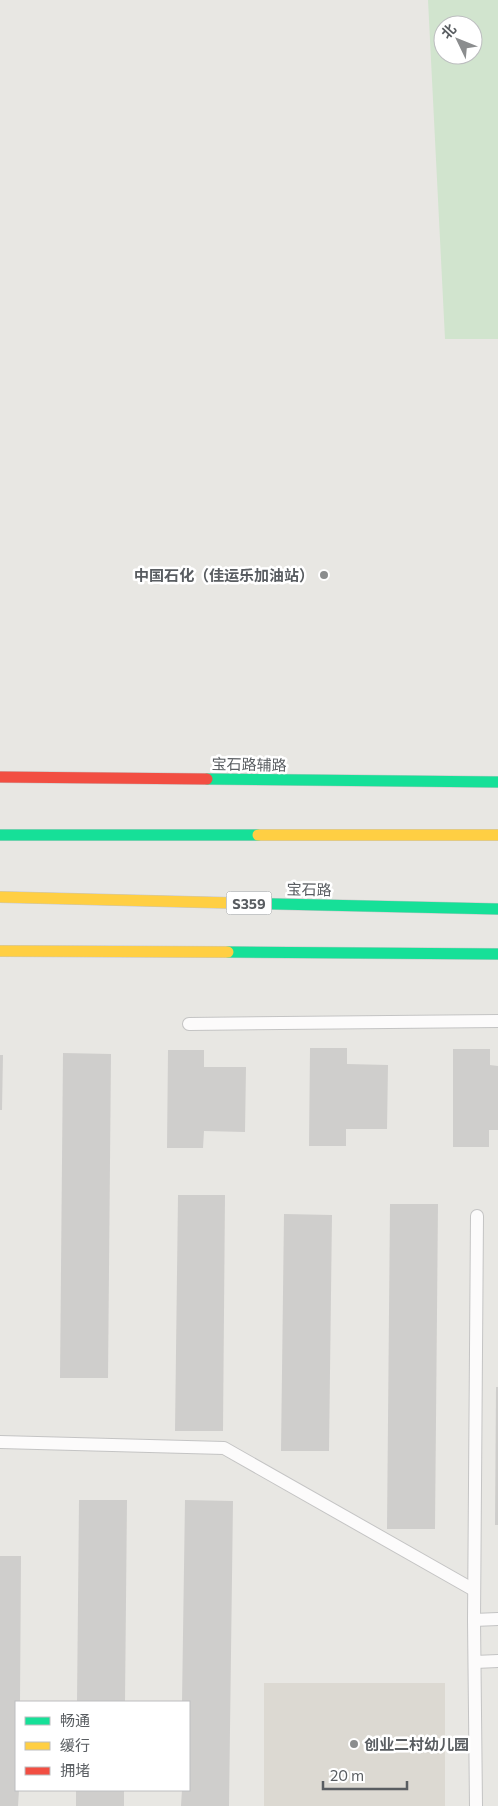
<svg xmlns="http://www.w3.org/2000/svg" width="498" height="1806" viewBox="0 0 498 1806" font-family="Commissioner,'Noto Sans SC',sans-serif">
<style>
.education{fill:#dcd9d2}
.green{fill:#d1e4ce;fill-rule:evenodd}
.building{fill:#cfcecc}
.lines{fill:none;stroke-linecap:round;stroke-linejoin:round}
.lane-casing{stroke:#c4c4c4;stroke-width:14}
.fast-casing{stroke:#c5c5c5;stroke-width:12}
.slow-casing{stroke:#c5c5c5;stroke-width:12}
.jam-casing{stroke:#c5c5c5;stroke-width:12}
.lane{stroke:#fcfbfb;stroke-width:12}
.fast{stroke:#16e098;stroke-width:11}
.slow{stroke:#ffcf43;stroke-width:11}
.jam{stroke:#f24e42;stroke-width:11}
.poi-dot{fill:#8b8d8e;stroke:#fff;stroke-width:2}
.labels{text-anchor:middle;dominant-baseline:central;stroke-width:5;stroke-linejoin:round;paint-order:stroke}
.shield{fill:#fff;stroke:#8b8e90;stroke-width:1}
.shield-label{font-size:14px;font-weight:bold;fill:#595d61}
.poi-label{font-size:15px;font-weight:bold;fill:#595d61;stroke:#fff;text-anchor:end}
.street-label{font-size:15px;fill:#595d61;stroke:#fff}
</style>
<rect width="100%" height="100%" fill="#e8e7e3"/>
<rect class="education" x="264" y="1683" width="181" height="123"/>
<path class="green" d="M428,0h70v339h-53zM443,25h30v30h-30z"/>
<g class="building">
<path d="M310,1048h37v16l41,1 -1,64h-41v17h-37z"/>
<path d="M453,1049h37v16l8,1v64h-9v17h-36z"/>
<path d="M168,1050h36v17h42l-1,65 -41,-1 -1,17h-36z"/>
<path d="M63,1053l48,1 -3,324h-48z"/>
<path d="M0,1055h3l-1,55h-2z"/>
<path d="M178,1195h47l-2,236h-48z"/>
<path d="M390,1204h48l-3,325h-48z"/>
<path d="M284,1214l48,1 -3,236h-48z"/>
<path d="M496,1387h2v138h-3z"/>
<path d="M79,1500h48l-2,202h-48z"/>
<path d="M185,1500l48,1 -4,305h-48l1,-16h7v-88h-7z"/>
<path d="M0,1556h21l-1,146h-4v88h3l-1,16h-18z"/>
<rect x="76" y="1790" width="48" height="16"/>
</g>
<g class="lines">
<defs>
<g id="lane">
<path d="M189,1024l309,-3"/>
<path d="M0,1442l224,6 250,142"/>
<path d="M474,1620l24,-1"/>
<path d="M475,1662l23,-1"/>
<path d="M476,1806l-2,-186 3,-404"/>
</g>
<g id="fast">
<path d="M207,779l291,3"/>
<path d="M0,835h258"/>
<path d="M233,903l265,6"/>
<path d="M228,952l270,2"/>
</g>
<g id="slow">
<path d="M258,835h240"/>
<path d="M0,897l233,6"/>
<path d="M0,951l228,1"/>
</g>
<path id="jam" d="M0,777l207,2"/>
</defs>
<use href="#lane" class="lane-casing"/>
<use href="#fast" class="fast-casing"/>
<use href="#slow" class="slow-casing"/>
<use href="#jam" class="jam-casing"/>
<use href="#lane" class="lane"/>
<use href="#fast" class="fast"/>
<use href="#slow" class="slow"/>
<use href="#jam" class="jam"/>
</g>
<g class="poi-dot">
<circle cx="324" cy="575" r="5"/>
<circle cx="354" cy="1744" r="5"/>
</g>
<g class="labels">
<rect class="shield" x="226.5" y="891.5" width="45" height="23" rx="4"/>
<g class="shield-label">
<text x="249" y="903">S359</text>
</g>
<g class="poi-label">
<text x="314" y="575">中国石化（佳运乐加油站）</text>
<text x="364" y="1744" text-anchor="start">创业二村幼儿园</text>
</g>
<g class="street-label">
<text transform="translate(249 764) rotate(1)">宝石路辅路</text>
<text transform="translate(309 889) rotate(1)">宝石路</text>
</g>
</g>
<rect x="15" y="1701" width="175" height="90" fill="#ffffff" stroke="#bdbec0"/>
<rect x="25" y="1717" width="25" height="8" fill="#16e098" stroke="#bdbec0"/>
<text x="60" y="1726" font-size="15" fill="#595d61">畅通</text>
<rect x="25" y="1742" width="25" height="8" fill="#ffcf43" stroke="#bdbec0"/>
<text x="60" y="1751" font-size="15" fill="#595d61">缓行</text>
<rect x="25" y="1767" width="25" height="8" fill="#f24e42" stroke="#bdbec0"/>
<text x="60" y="1776" font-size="15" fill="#595d61">拥堵</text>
<g transform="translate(458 40) rotate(313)"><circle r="24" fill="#ffffff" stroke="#bdbec0"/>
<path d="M0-4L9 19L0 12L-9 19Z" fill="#8b8d8e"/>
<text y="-8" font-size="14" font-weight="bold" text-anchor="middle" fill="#595d61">北</text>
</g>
<path d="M323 1781v8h84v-8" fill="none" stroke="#595d61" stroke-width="2.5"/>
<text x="330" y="1781" font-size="15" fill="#595d61" stroke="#ffffff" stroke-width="4" paint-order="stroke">20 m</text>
</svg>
